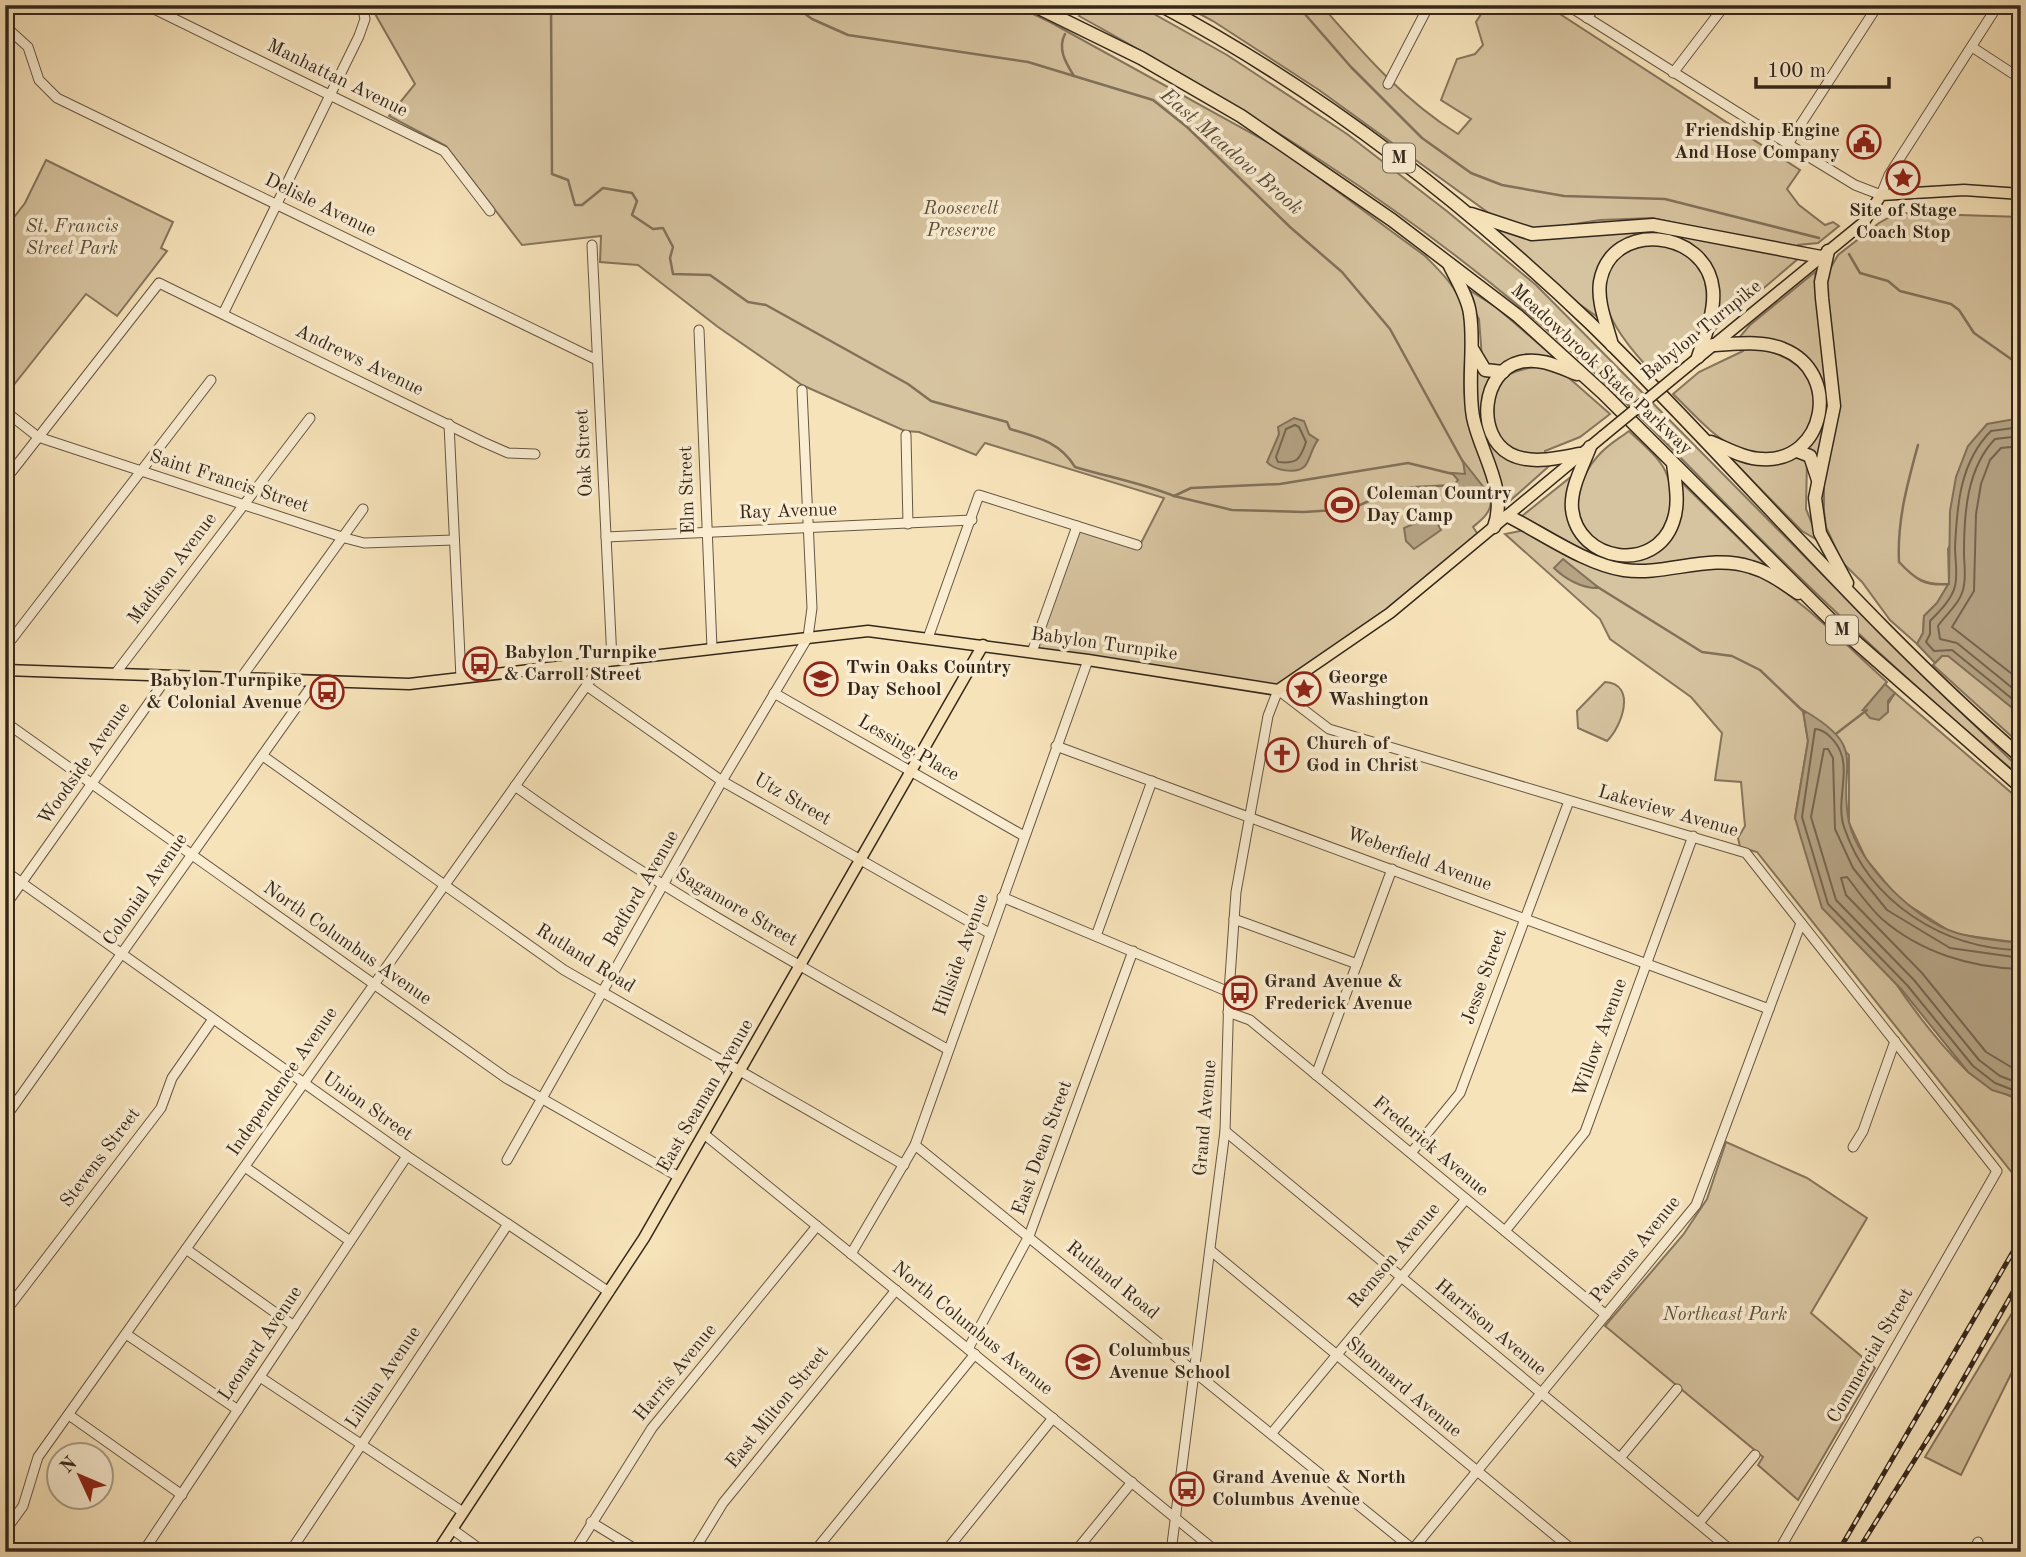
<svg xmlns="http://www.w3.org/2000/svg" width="2026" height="1557" viewBox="0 0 2026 1557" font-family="'Old Standard TT',serif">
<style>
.green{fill:#d6c39f;stroke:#86755d;stroke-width:2}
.water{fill:#b5a384;stroke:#82715a;stroke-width:2}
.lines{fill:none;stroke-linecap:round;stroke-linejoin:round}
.shore{stroke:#756550;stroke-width:2}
.stream{stroke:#82715a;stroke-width:2.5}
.minor-casing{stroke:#665643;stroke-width:11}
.major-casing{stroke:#35271b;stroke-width:13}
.highway-casing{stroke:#35271b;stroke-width:15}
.minor{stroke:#faedd2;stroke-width:9}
.major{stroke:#f7e3ba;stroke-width:10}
.highway{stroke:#f7e3ba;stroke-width:12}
.rail-casing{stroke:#35271b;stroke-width:5}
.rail{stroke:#faedd2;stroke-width:2.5;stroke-dasharray:8;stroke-linecap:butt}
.major-bridge-casing{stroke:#35271b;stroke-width:13;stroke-linecap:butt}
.major-bridge{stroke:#f7e3ba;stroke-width:10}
.labels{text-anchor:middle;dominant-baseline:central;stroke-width:7;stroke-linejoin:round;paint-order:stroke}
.shield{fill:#faedd2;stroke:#706252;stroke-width:2}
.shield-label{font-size:18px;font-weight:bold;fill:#35271b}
.street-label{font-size:19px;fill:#35271b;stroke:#faedd2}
.poi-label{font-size:19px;font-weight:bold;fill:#35271b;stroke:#faedd2;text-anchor:start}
.park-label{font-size:19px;font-style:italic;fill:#5d4e3c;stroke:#faedd2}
.water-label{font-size:21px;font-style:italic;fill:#5b4c3a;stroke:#faedd2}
</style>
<rect width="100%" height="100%" fill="#f7e3ba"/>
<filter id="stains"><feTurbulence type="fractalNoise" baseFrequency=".00286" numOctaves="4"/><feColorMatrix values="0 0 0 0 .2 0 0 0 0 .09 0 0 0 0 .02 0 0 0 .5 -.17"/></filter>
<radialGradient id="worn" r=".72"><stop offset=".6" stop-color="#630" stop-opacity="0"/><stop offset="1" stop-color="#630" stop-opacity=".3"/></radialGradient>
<g class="green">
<path d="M370,5h644l36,17 230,127 145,107c15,15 32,31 38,52 8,29 -2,61 2,91 4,26 30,83 26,103 -1,12 -10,18 -18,25l8,12 -202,151 -246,-39 45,-122 61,18 25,-49 -179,-55 -9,12 -57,-23 -14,-1 -103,-46 -84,-58 -80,-62 -38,-3 1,-26 -79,9 -76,-99 -57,-30 26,-32z"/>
<path d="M1084,5h54l89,50 120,79 101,78 88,73 360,364 125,121v7c-80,-66 -157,-137 -231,-209 -79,-77 -153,-159 -236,-232 -145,-127 -307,-227 -475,-320z"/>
<path d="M1183,5h138c42,48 82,95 137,129l13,-15 -30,-19 16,-41 18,-5 8,-9 -7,-23 11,-17h59l254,165 -13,19 12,16 26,20 8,-3 6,4 -21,17 -20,2 -1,4 -144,-31 -53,2 -57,9 -21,-2 -25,-8 -178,-129 -106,-69z"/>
<path d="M46,160l127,62 -12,26 6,3 -50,65 -31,-22 -81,102v-167l20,-26z"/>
<path d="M1897,213l124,4v204l-6,-2 -67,130 1,34 -12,20 -13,13 -1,17 -6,11 -27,-24 -28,-38 -20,-20 -16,-35 -2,-16v-31l14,-67 -12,-137 12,-21 41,-32z"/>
<path d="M1490,225l19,7 149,-3 141,29 -88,75c10,-71 -24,-128 -99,-82l-13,67 -27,-19z"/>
<path d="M1650,242c55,9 64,37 53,87h-4l-16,24 -28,22c-40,-41 -90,-106 -5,-133z"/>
<path d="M1815,272l14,125 -11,63 -15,-11c6,-11 18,-26 21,-38 1,-5 -1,-12 -1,-16 -3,-47 -47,-54 -85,-56l12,-14z"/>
<path d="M1461,285l35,22 65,56 -73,4 -6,-9 -3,-39z"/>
<path d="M1743,347c118,9 73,131 1,105 -28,-11 -50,-38 -71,-58l26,-22 44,-21z"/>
<path d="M1546,366l23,12 41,36 -30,23 -35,14v4c-23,-1 -34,-5 -50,-21 -4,-47 -2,-64 51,-68z"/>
<path d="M1475,367l7,6 12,2c-17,22 -13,44 -4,67l58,25 -45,40 -26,-91z"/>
<path d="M1629,431c13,13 32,27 38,44 14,34 -9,87 -52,76 -47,-11 -45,-64 -18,-94 10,-12 20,-17 32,-26z"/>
<path d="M1721,449l36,16 19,-1 26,-9 5,5 -1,49 13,32 -17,-10z"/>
<path d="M1577,472c-4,12 -12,30 -10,42 3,25 30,47 55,46 12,0 29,-11 41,-15l15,-66 97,95 -33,-16 -24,-1 -88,11 -26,-6 -82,-46z"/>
<path d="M1525,530c35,19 72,46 113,46 39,0 78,-19 116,-3 39,17 99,79 133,109l-24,28 23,-3 9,-14 126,108v142l-67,-9 -55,-35 -33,-40 -17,-36v-68l-46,-44 5,30 -13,77c51,83 101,183 171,252 13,12 35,21 51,30l4,-1v85l-264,-332 -17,-5 -2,-9 7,-12 -4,-44 -26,-2 7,-47 -31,-36 -81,-58 -10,-20 -95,-85z"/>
<path d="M1948,655l73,60v30l-88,-80 9,-9z"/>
<path d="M1605,682c33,2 16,46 2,59l-29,-13 -1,-17z"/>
<path d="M1726,1142l81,36 60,40 -56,95 64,55 -77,132 -40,-35 5,-8 -158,-131 78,-91 24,-36z"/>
<path d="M2021,1298v56l-60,121 -36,-18z"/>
</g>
<g class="water">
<path d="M1294,418l10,3 5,13 9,6c-6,7 -8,20 -13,26 -9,9 -31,4 -38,-4l12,-28 -1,-7z"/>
<path d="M2015,419l6,2v294l-73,-59h-6l-7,7 -18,-19 6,-11 1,-17 13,-13 12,-20 1,-72 6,-34 12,-31 19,-22z"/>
<path d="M1463,461l22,28 -8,10 -23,-14 4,-5 -6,-7 13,1z"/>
<path d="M1433,515l8,15 -27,19 -8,-8 -2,-13z"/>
<path d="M1563,559l36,29c-16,1 -34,-9 -45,-20z"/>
<path d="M1885,684l10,9 -7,8v11l-9,8 -9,-2 -7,-8z"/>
<path d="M1803,710c68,39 34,53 46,112 9,42 68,100 108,111 21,6 43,8 64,10v156l-29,-9 -24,-18 -66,-82 -80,-82 -27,-90 13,-77z"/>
</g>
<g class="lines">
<g class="shore">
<path d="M1295,425l4,2 7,15c-6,18 -9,22 -28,20l-2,-5 10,-28z"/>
<path d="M2021,427l-30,4c-31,31 -34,74 -36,116 0,12 3,27 0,39 -3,13 -15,25 -25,35v13l-4,8 8,9 18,-1 69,56"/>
<path d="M2021,436l-26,3c-28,29 -31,74 -31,113 0,11 2,23 0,33 -2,17 -17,28 -26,41l2,13 17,4 64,52"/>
<path d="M2021,446l-20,2 -11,12 -9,24 -5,30 -2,77 -22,36 69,54"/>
<path d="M2021,950c-78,-1 -152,-48 -177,-123 -8,-23 5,-53 -3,-74 -4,-11 -16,-24 -26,-24l-13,88 26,87 79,81 66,81 22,17 26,10"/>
<path d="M2021,958l-71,-10 -63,-38 -34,-42 -18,-39 -2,-71 -5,-9h-4l-13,68 25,83 78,80 65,80 21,16 21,8"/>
<path d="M2021,969c-50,-1 -101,-17 -139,-50 -13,-12 -24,-28 -35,-42l-6,1 5,17 76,78 64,79 35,21"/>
</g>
<g class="stream">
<path d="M551,5l1,169 16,6 7,25h7l21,-17 29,5 5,8 -5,14 21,14 10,-1 10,19 -3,11 3,16 37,1 38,27 18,3 142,79 23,17 76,21 3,7c27,8 50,13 65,38 33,10 67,16 99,29l17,-8 89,-4 128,-21 45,11"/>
<path d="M793,5l19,14 36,16 180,27 125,38 34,27 103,100 52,45 48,57 73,133"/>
<path d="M1297,5l54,62 71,71 49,35 31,12 62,11 101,3 154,39"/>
<path d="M1065,34c-8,15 1,29 9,42"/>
<path d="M1849,254l11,19 28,8 12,10 51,13 8,6 15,23 47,33"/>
<path d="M1918,445c-11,40 -21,76 -19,117 17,18 26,24 50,22"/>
<path d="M1174,496l58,14 72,2 47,-3 47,-21 57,-3"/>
<path d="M1596,586l106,66 30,4 28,14 45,43"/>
<path d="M1837,733l30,-23"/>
</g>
<defs>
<g id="minor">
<path d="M146,5l298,146 46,60"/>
<path d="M1567,5l221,139 67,41 26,10 8,-20 109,-170"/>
<path d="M1587,18l9,-13"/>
<path d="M5,26l23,21 11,33 18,18 540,262"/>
<path d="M1972,47l49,32"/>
<path d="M1673,73l52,-68"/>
<path d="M1388,84l41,-79"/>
<path d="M1788,144l90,-139"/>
<path d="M592,245l20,415"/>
<path d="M223,314l136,-278 6,-17 -3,-14"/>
<path d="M699,330l13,318"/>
<path d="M5,411l33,26 307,101 19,5 90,-3"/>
<path d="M449,424l12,254"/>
<path d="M906,435l2,89"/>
<path d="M5,480l154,-197 324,159 25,11 27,1"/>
<path d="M606,537l366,-17"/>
<path d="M928,638l51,-143 158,50"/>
<path d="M5,648l206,-268"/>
<path d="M1032,652l45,-126"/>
<path d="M115,674l195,-256"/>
<path d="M241,678l122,-169"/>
<path d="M587,686l135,95 267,152"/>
<path d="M774,693l250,143"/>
<path d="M5,722l501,356 173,99"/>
<path d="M1056,746l713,263"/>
<path d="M263,756l301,214 340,195"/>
<path d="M515,786c137,99 285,180 432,263"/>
<path d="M5,871l402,285 202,136"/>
<path d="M1002,897l227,95"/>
<path d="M5,906l163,-230"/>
<path d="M1234,919l123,45"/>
<path d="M1096,936l56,-155"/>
<path d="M1228,1012l22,8 356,295"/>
<path d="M1316,1075l76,-206"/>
<path d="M5,1118l310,-437"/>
<path d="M1225,1131l508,421"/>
<path d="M704,1134l513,418"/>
<path d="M915,1145l500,406"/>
<path d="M1853,1147l10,-16 32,-90"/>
<path d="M1411,1153l49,-60 109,-292"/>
<path d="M507,1160l215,-379 86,-144 4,-29 -10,-218"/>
<path d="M245,1167l105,74"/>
<path d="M1505,1231l80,-99 108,-296"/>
<path d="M186,1249l108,77"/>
<path d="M1210,1250l365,302"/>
<path d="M851,1254l64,-109 173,-485"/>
<path d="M5,1312l156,-204 11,-30 41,-59"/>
<path d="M126,1334l112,76"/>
<path d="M968,1349l61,-113 104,-285"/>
<path d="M260,1377l203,135"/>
<path d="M69,1415l113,80"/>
<path d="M1272,1433l194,-234"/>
<path d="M1620,1458l57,-69"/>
<path d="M591,1522l49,30"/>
<path d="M1699,1523l56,-68"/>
<path d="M452,1529l32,23"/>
<path d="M5,1531l18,-25 15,-49 566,-796"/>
<path d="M1413,1549l283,-344 105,-282"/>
<path d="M143,1552l264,-396"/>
<path d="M290,1552l218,-328"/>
<path d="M574,1552l78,-124 165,-202"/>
<path d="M693,1552l30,-49 173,-213"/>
<path d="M814,1552l161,-198"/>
<path d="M945,1552l108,-134"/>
<path d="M1075,1552l57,-70"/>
<path d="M1171,1552l54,-421 4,-139 7,-100 32,-176 10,-26 51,39 417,124 251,318 -219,381"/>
<path d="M1972,1552l6,-10"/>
</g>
<g id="major">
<path d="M1688,366l176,-144 17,-27 83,-5 57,4"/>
<path d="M5,670l404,14 459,-53 220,29 190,30 112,-77 213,-177"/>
<path d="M437,1552l207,-314 339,-593"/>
</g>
<g id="highway">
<path d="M1033,5l108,53 100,58 151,104 126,96 85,77 230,229 188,165"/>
<path d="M1160,5c158,84 301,195 430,318 146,142 276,301 431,434"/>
<path d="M1471,214l61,20 121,-9 168,32"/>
<path d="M1828,251l-7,31 1,16 12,108 -19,92 5,35 27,50"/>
<path d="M1449,264c7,15 19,33 21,50 5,34 -3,68 3,103 7,36 35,72 21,110"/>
<path d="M1612,345c-5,-20 -15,-42 -12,-63 11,-63 107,-53 113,8 2,22 -8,46 -15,67"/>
<path d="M1473,350l12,20 18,2"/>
<path d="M1577,374c-18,-7 -37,-17 -57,-12 -38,9 -45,73 -10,92 21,11 48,4 70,0"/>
<path d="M1711,442c15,6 34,17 51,17 63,4 81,-86 21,-110 -21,-9 -47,-5 -70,-4"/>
<path d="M1590,447c-7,19 -20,41 -18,62 6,53 83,65 101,13 7,-19 2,-40 0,-59"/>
<path d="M1797,451l13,5 8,24"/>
<path d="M1508,516c34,17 79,49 116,54 42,6 86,-17 127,-3 18,5 32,16 47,26"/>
</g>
</defs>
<use href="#minor" class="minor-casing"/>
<use href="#major" class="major-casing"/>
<use href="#highway" class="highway-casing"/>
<use href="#minor" class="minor"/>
<use href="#major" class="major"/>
<use href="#highway" class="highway"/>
<defs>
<g id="rail">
<path d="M1838,1552l183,-314"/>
<path d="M1857,1552l87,-139 77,-135"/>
</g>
</defs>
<use href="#rail" class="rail-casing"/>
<use href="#rail" class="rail"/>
<defs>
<path id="major-bridge" d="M1603,436l85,-70"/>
</defs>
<use href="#major-bridge" class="major-bridge-casing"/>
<use href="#major-bridge" class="major-bridge"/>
</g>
<defs>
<symbol id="civic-ring" viewBox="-11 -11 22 22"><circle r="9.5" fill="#faedd2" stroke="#8f2418" stroke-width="1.5"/><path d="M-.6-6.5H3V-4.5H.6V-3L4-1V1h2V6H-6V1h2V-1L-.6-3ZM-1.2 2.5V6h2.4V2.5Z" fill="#8f2418"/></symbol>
<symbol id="sight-ring" viewBox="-11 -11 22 22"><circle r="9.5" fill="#faedd2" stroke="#8f2418" stroke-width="1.5"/><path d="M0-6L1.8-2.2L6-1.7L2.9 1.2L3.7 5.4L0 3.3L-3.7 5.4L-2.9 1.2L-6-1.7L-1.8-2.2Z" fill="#8f2418"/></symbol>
<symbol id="stadium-ring" viewBox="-11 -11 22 22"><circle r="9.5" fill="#faedd2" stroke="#8f2418" stroke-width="1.5"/><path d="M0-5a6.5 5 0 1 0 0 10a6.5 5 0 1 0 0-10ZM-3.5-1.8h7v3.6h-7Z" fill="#8f2418"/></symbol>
<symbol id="bus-ring" viewBox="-11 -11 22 22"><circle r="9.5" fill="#faedd2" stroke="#8f2418" stroke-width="1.5"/><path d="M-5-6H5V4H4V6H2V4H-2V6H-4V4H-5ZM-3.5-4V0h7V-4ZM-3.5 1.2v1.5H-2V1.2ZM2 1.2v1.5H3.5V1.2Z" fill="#8f2418"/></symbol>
<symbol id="school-ring" viewBox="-11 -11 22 22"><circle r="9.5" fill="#faedd2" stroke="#8f2418" stroke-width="1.5"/><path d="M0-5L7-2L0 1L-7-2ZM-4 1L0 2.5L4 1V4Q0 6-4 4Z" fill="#8f2418"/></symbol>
<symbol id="church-ring" viewBox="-11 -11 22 22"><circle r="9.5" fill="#faedd2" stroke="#8f2418" stroke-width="1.5"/><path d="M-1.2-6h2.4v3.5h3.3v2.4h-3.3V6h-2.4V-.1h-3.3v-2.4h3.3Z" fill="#8f2418"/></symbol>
</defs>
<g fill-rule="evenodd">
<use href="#civic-ring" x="1845" y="123" width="38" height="38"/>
<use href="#sight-ring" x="1884" y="159" width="38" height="38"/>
<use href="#stadium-ring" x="1323" y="486" width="38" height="38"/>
<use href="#bus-ring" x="461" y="645" width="38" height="38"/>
<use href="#school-ring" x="802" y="660" width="38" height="38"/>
<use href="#sight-ring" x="1285" y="670" width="38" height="38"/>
<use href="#bus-ring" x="308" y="673" width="38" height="38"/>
<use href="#church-ring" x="1263" y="736" width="38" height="38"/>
<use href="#bus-ring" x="1221" y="974" width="38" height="38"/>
<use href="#school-ring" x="1064" y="1343" width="38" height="38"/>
<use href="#bus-ring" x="1168" y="1470" width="38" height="38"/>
</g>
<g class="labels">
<g class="shield">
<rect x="1383" y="143.5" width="32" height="29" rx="5"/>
<rect x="1826" y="615.5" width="32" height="29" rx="5"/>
</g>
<g class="shield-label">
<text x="1399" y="158">M</text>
<text x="1842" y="630">M</text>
</g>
<g class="street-label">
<text transform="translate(337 79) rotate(26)">Manhattan Avenue</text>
<text transform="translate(320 206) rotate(26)">Delisle Avenue</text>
<text transform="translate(1702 331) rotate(-39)">Babylon Turnpike</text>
<text transform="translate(359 361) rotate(26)">Andrews Avenue</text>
<text transform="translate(1601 370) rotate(43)">Meadowbrook State Parkway</text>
<text transform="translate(585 453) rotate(-93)">Oak Street</text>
<text transform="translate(229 482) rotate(18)">Saint Francis Street</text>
<text transform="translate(688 490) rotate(-92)">Elm Street</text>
<text transform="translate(788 512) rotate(-2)">Ray Avenue</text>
<text transform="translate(173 569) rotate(-53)">Madison Avenue</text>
<text transform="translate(1104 645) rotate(8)">Babylon Turnpike</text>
<text transform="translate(908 749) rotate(30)">Lessing Place</text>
<text transform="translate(85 764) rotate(-55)">Woodside Avenue</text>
<text transform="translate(792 800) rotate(30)">Utz Street</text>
<text transform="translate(1668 812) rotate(16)">Lakeview Avenue</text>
<text transform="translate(1419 860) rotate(20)">Weberfield Avenue</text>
<text transform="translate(642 889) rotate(-60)">Bedford Avenue</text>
<text transform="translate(146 890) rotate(-55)">Colonial Avenue</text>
<text transform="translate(736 908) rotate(30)">Sagamore Street</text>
<text transform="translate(347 944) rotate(35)">North Columbus Avenue</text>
<text transform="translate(962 955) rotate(-70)">Hillside Avenue</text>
<text transform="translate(585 959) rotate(32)">Rutland Road</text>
<text transform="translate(1485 977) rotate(-70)">Jesse Street</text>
<text transform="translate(1601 1038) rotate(-70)">Willow Avenue</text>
<text transform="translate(283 1082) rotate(-55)">Independence Avenue</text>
<text transform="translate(706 1096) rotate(-60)">East Seaman Avenue</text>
<text transform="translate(367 1107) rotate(35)">Union Street</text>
<text transform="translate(1206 1118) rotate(-85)">Grand Avenue</text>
<text transform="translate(1430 1147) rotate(40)">Frederick Avenue</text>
<text transform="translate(1043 1148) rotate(-70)">East Dean Street</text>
<text transform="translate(101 1158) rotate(-53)">Stevens Street</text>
<text transform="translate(1636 1250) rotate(-51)">Parsons Avenue</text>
<text transform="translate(1395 1256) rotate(-50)">Remson Avenue</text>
<text transform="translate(1112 1281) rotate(39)">Rutland Road</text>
<text transform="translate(1490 1328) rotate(40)">Harrison Avenue</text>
<text transform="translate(972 1329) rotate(39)">North Columbus Avenue</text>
<text transform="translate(261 1344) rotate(-56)">Leonard Avenue</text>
<text transform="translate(1871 1356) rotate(-60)">Commercial Street</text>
<text transform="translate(676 1373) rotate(-51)">Harris Avenue</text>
<text transform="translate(384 1378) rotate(-56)">Lillian Avenue</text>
<text transform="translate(1403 1388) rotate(40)">Shonnard Avenue</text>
<text transform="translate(778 1408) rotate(-51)">East Milton Street</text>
</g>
<g class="poi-label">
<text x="1840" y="131" text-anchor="end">Friendship Engine<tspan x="1840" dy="22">And Hose Company</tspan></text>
<text x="1903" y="211" text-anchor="middle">Site of Stage<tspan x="1903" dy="22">Coach Stop</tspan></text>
<text x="1366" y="494">Coleman Country<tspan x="1366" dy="22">Day Camp</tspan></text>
<text x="504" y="653">Babylon Turnpike<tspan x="504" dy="22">&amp; Carroll Street</tspan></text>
<text x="846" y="668">Twin Oaks Country<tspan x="846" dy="22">Day School</tspan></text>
<text x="1328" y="678">George<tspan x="1328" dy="22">Washington</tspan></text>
<text x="302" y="681" text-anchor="end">Babylon Turnpike<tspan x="302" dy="22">&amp; Colonial Avenue</tspan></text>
<text x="1306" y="744">Church of<tspan x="1306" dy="22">God in Christ</tspan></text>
<text x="1264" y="982">Grand Avenue &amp;<tspan x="1264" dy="22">Frederick Avenue</tspan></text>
<text x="1108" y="1351">Columbus<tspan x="1108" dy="22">Avenue School</tspan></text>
<text x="1212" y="1478">Grand Avenue &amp; North<tspan x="1212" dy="22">Columbus Avenue</tspan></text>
</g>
<g class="park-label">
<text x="961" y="209">Roosevelt<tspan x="961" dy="22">Preserve</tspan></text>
<text x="72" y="227">St. Francis<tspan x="72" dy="22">Street Park</tspan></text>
<text x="1725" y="1315">Northeast Park</text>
</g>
<g class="water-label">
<text transform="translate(1231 152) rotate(41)">East Meadow Brook</text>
</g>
</g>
<rect width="2026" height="1557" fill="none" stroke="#f7e3ba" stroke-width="28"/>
<rect x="7" y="7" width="2012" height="1543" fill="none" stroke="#35271b" stroke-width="3.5"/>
<rect x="14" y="14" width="1998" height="1529" fill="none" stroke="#35271b" stroke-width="2"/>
<g transform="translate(80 1476) rotate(314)"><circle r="33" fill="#faedd2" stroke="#ab9e89" stroke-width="2"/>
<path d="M0-5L12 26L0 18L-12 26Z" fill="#8f2418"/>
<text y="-10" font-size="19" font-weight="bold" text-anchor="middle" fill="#35271b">N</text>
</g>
<path d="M1756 77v10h133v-10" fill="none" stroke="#35271b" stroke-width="3.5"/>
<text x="1767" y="77" font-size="21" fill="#35271b" stroke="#faedd2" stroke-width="5" paint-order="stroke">100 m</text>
<rect width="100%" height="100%" filter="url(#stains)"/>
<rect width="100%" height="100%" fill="url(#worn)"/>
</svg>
